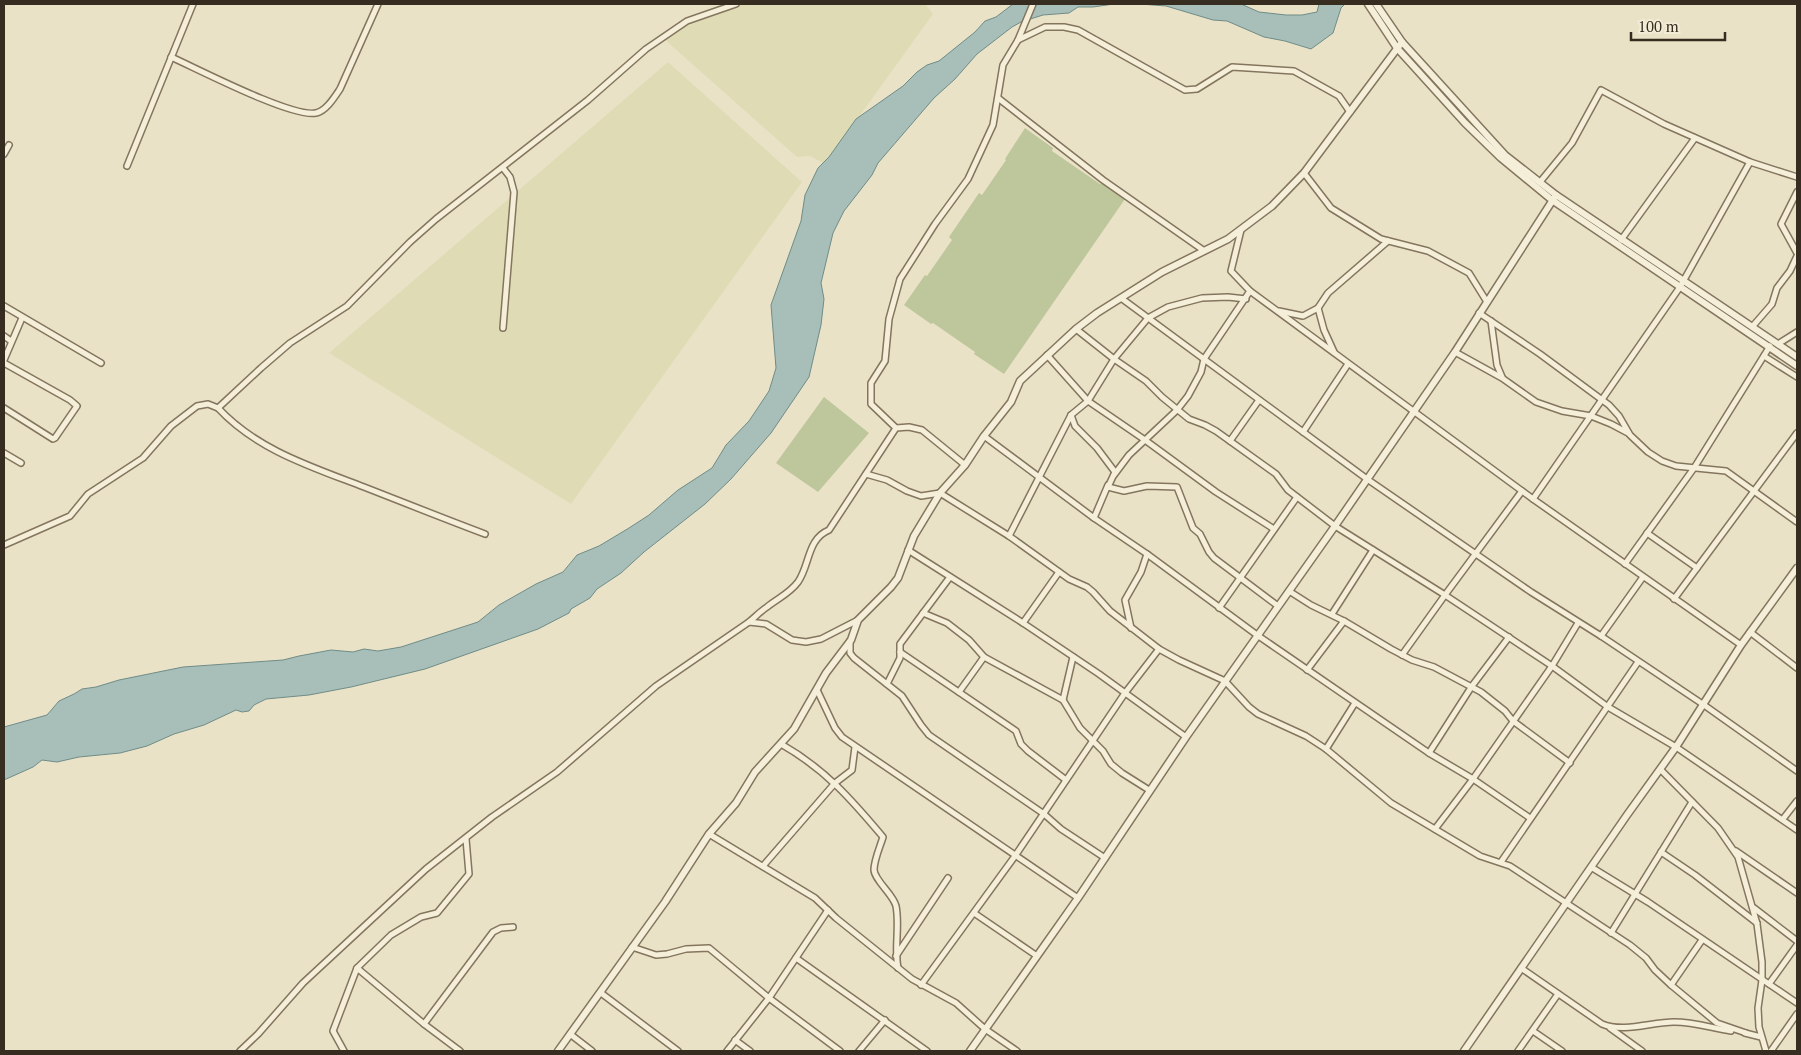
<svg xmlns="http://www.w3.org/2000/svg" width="1801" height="1055" viewBox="0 0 1801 1055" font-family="'PT Serif',serif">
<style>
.farmland{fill:#dfdcb5}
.green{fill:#bec79c}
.water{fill:#a8beb9;stroke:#6f8c87}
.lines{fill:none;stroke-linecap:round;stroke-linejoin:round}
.minor-casing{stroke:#84755e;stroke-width:8}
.tertiary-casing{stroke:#84755e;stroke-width:9}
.minor{stroke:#f5efd9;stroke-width:5}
.tertiary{stroke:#f5efd9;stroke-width:6}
</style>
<rect width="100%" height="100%" fill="#eae2c7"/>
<g class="farmland">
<path d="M744,4h181l8,10 -108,150 -15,-8 -13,1 -133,-118 25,-16z"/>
<path d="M668,62l134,120 -231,322 -242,-151z"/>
</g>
<g class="green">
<path d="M1025,128l28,20 -1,3 48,33 2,-1 23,16 -121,175 -30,-20 1,-2 -42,-29 -2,1 -27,-19 21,-30 2,1 25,-36 -3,-3 30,-44 3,2 24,-35 -1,-1z"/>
<path d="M824,397l45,36 -51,59 -42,-29z"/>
</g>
<g class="water">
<path d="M1013,4h101l-21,3h-15l-9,6 -26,2 -22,7 -9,5 -35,27 -22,25 -21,19 -56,65 -6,12 -28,36 -11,22 -12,50 3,16 -3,26 -12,52 -38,56 -40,46 -26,25 -61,48 -23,21 -24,16 -7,9 -19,11 -2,4 -31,16 -113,40 -74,18 -42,8 -43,4 -12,6 -5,6 -7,1 -6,-2 -32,15 -30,9 -27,12 -27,7 -41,4 -22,5 -15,-2 -9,7 -29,13v-53l43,-12 12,-14 15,-7 8,-5 14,-2 23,-7 64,-13 100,-7 16,-4 32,-6 22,2 11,-3 14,2 23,-4 77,-25 21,-17 37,-21 27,-12 14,-17 22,-9 30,-18 20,-13 29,-25 34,-22 14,-23 23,-24 20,-30 7,-23 -5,-63 30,-84 4,-26 13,-27 11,-11 27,-38 47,-33 14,-14 10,-7 12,-4 36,-29 10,-11 11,-4z"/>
<path d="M1140,4h101l18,8 27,3h16l15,-3 2,-8h26l-4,4 -8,25 -22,16 -26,-8 -21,-4 -37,-16 -14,-1 -47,-14z"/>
</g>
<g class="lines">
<defs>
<g id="minor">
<path d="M1018,40l15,-36"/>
<path d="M171,57c27,12 121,61 145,56 10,-2 18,-15 24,-24l38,-85"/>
<path d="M998,98l105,82 100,70"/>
<path d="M4,154l5,-9"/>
<path d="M127,166l66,-162"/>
<path d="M1304,173l27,35 50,31 47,12 41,22 18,29"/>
<path d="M1540,182l32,-39 29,-53 63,34 86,38 47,15"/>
<path d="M1797,192l-16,32 16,29"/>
<path d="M1241,230l-10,41 19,20 283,208 208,146"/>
<path d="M1621,240l74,-102"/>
<path d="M1121,298l246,181 164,113 70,44 103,69 93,66"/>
<path d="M4,306l97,57"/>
<path d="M1279,311l24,5 15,-8"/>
<path d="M1479,313l61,41 69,51 10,11 11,19 18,17 14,9 14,5 50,5 71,51"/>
<path d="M1491,321l6,44 5,12"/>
<path d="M1752,327l20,-23 5,-16 13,-17 7,-15"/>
<path d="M503,328l11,-136 -4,-15 -7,-9"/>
<path d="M1076,329l38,30 32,22 16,16 27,22 16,6 11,6 60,43 12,16 47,36 110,69 107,71 56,41 68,40 121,83"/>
<path d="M4,336l7,5"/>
<path d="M1778,344l19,-12"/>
<path d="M1334,352l-10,-22 -6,-22 10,-15 60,-52"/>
<path d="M1455,352l47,26 34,24 26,9 29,5 20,8 17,9"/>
<path d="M1047,355l41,46 57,39 71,52 58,37"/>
<path d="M1764,356l33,21"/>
<path d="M4,360l18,-42"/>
<path d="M4,363l66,37 7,6 -22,32 -2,1 -49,-31"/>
<path d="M218,408c39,42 94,59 146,79 41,16 81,32 121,47"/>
<path d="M1071,415l4,11 22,22 18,24 -7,15 16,4 23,-5 30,1 16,41 7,6 9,18 5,6 64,48"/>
<path d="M896,428l-25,-24v-21l14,-22 4,-42 11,-40 35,-55 33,-45 25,-54 10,-60 15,-25 27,-13h19l14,3 107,60 12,-1 35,-22 62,4 45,25 11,16"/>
<path d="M1303,432l45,-68"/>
<path d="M984,436l110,82 53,36 110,81 172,118 44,26 57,39"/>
<path d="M1230,441l29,-41"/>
<path d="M4,453l17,10"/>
<path d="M866,474l21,6 20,11 14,5 19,-3 69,43 60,43 18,8 6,5 17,19 49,38 20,11 46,21 24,26 9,7 48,22 20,13 65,54 89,53 30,10 120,79 16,13 9,12 16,15 46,38 29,10"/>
<path d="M1114,475l15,-20 48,-45 11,-14 13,-24 3,-13 46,-68"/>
<path d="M1533,499l147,-212 70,-125"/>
<path d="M1094,518l14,-33"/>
<path d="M1647,533l50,35"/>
<path d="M1009,536l62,-121 17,-14 26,-42 34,-41 20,-11 34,-9 26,-1 18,2"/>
<path d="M4,545l66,-29 18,-22 55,-36 28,-32 26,-20 11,-2 10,4 43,-40 29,-25 57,-37 63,-64 26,-23 152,-119 58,-51 41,-28 49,-17"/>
<path d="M908,550l115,73 76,51 87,63"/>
<path d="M1625,564l69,-96 76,-122"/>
<path d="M1289,591l22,14 33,16 47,28 21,11 22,7 47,25 24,19 8,10 57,42"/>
<path d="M1674,599l123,-166"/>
<path d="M1219,608l78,-111"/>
<path d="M923,613l24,10 22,17 15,17 79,43 17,28 23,23 8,13 11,9 27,17"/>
<path d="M1332,614l41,-64"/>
<path d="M749,622c6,-5 12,-11 18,-15 11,-9 22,-13 31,-25 12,-17 9,-43 31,-52l67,-102 13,-1 13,3 43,35"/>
<path d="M1023,623l36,-51"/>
<path d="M1131,628l-6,-28 16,-28 6,-18"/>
<path d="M1750,632l47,36"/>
<path d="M1601,636l42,-59"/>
<path d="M850,641v12l4,5 48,38 19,29 8,10 115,79 17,15 44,29"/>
<path d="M900,652l116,79 5,13 7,7 38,29"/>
<path d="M1402,655l43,-60 77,-104"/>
<path d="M1307,670l37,-49"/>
<path d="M887,684l13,-26v-14l50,-67"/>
<path d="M817,690l18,38 7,9 236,161"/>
<path d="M959,692l25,-35"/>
<path d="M1063,700l10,-43"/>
<path d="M781,744c44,25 70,55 102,93 -3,10 -9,23 -9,33 1,11 19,24 22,36 4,20 -2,42 2,62"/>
<path d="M1326,749l29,-46"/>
<path d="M1429,753l43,-67 37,-49"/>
<path d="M1661,770l57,58 20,29 19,67 5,38v18l-4,28 1,19 7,24"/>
<path d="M1783,819l14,-18"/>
<path d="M1435,829l38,-50 79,-113 26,-43"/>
<path d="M709,834l106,64 21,20 76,61 44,24 29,26 32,22"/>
<path d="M1736,851l61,42"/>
<path d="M1661,852l34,23 62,48"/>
<path d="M1501,862l137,-200"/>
<path d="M763,866l72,-83 17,-13 3,-23"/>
<path d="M1591,867l57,35 149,101"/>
<path d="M1754,908l43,33"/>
<path d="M974,913l63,43"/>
<path d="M1611,933l81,-131"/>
<path d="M632,947l24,8 11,-1 19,-5 23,-1 60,50 71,53"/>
<path d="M896,956l52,-78"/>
<path d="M796,958l131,93"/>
<path d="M357,968l67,56 36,27"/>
<path d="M1521,968l81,56c22,9 49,-2 72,-2 20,0 38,6 57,9"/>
<path d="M1769,984l28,-39"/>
<path d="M921,985l94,-129 110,-163 34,-44"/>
<path d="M1671,985l31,-45"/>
<path d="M601,993l77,58"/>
<path d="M424,1024l69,-92 8,-4 12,-1"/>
<path d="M1610,1028l32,23"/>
<path d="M1533,1031l29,20"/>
<path d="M1745,1033l16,4"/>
<path d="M570,1034l22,17"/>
<path d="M735,1040l15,11"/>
<path d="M240,1051l18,-17 45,-51 123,-114 66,-52 65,-45 99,-86 93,-64 17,2 26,16 14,2 15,-3 37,-19"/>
<path d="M344,1051l-11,-20 24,-63 34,-33 30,-18 16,-4 32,-39 -3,-35"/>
<path d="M727,1051l42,-53 59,-88"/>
<path d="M859,1051l26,-31"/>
<path d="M1518,1051l40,-57"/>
<path d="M1771,1051l26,-37"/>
</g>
<g id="tertiary">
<path d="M1368,4l29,44 68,75 36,35 51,42 245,166"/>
<path d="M1376,4l26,38 103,113 51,40 241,162"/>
<path d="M558,1051l107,-149 44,-68 27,-31 19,-31 39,-43 32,-56 25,-33 7,-20 33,-33 7,-9 16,-42 26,-43 25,-28 19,-29 27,-34 9,-21 56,-52 21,-16 65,-41 66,-33 44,-33 32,-33 98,-131"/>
<path d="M970,1051l108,-153 108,-161 149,-211 120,-174 101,-157"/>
<path d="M1464,1051l163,-236 49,-68 65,-102 56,-77"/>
</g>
</defs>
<use href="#minor" class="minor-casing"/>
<use href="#tertiary" class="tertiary-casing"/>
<use href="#minor" class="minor"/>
<use href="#tertiary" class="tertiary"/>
</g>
<rect width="1801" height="1055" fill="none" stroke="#362c20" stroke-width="10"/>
<path d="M1631 32v8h94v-8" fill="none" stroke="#362c20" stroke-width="2.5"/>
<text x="1638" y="32" font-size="15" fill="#362c20" stroke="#f2ecd6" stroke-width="4" paint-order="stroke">100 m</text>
</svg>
